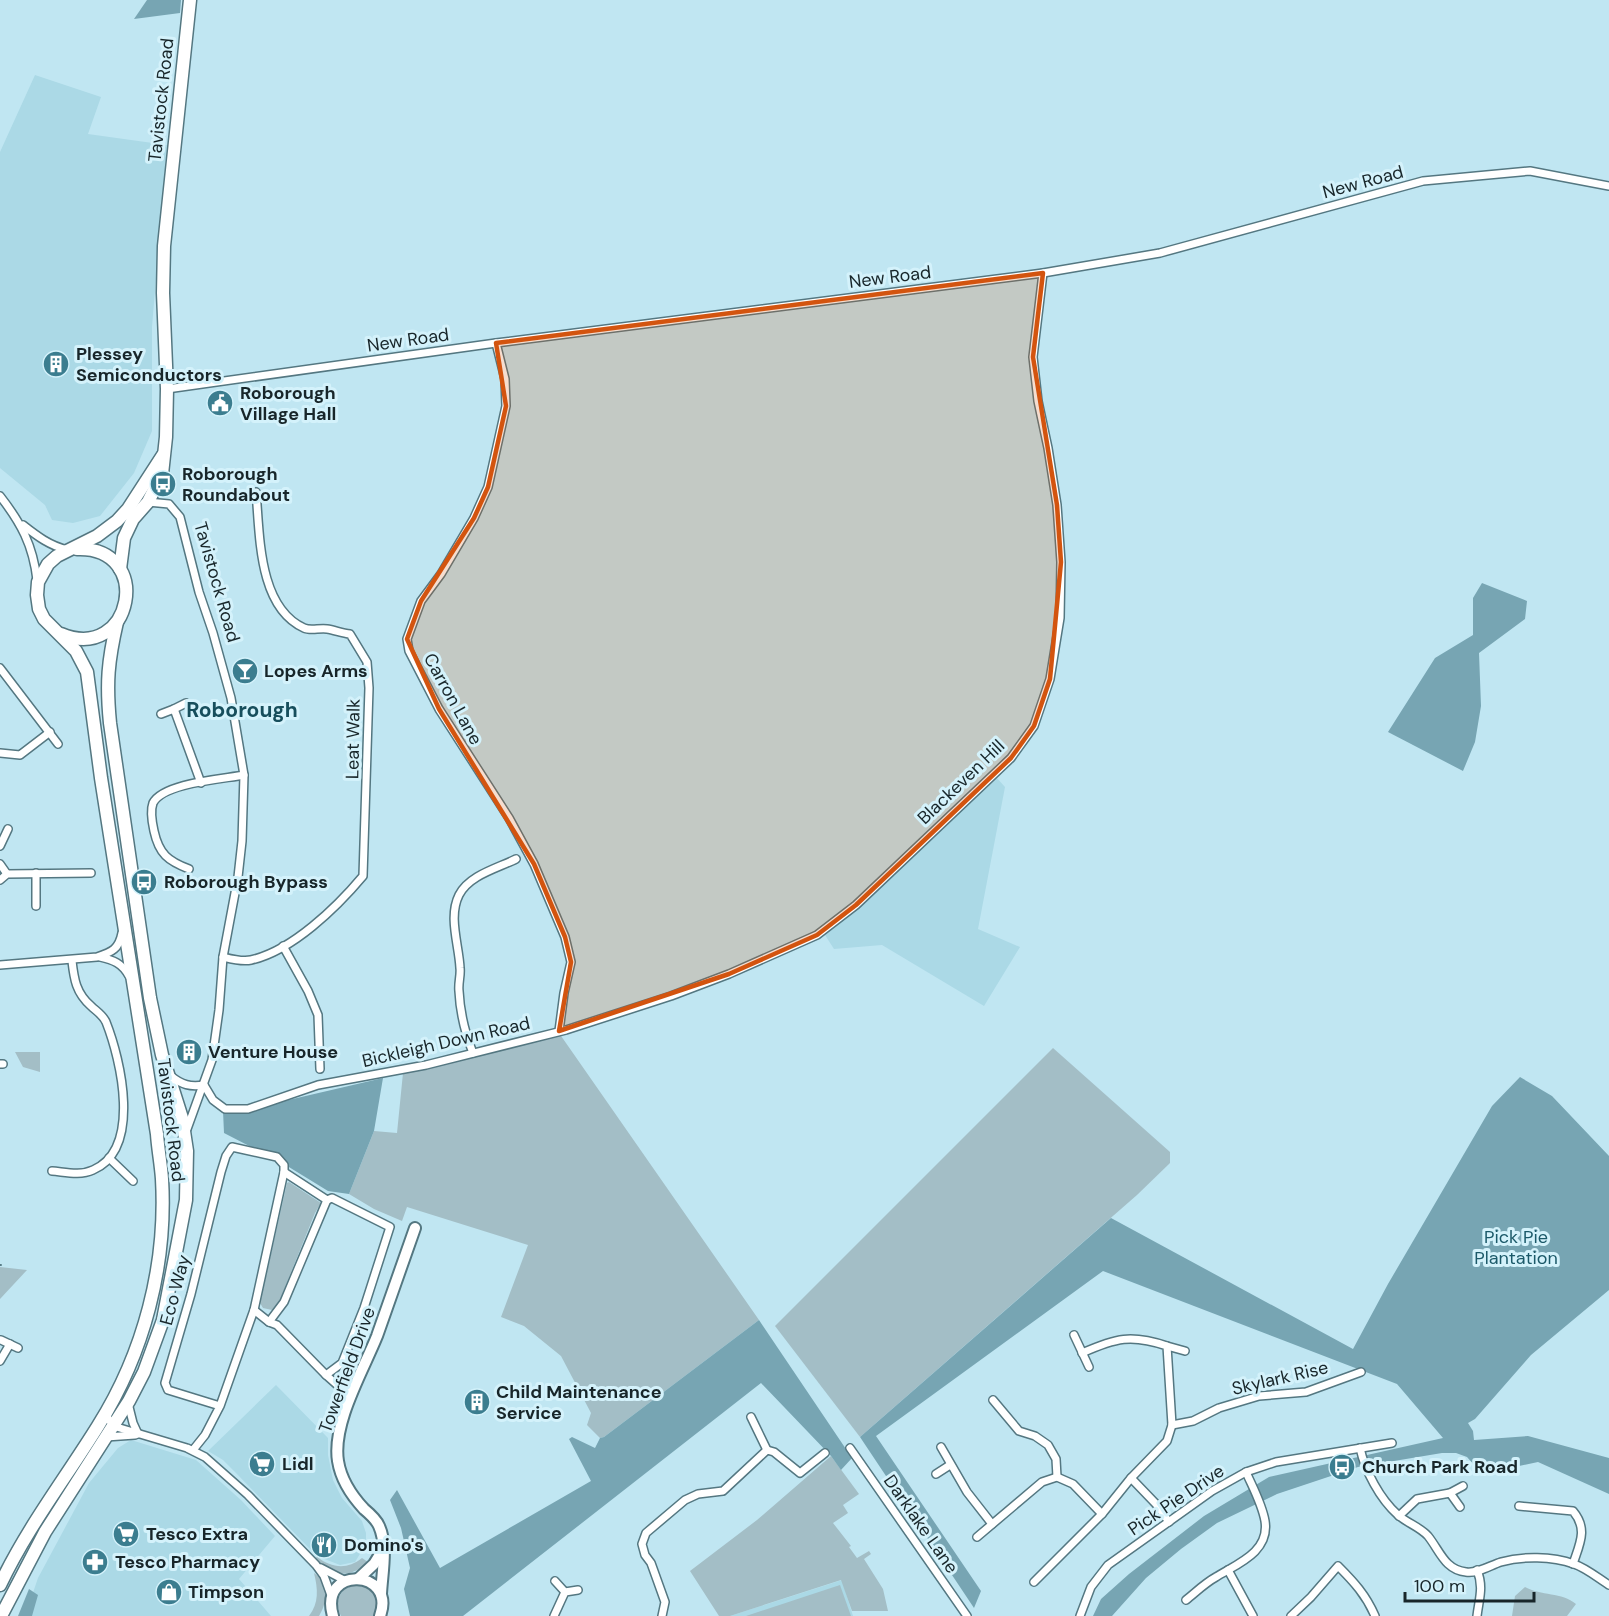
<svg xmlns="http://www.w3.org/2000/svg" width="1609" height="1616" viewBox="0 0 1609 1616" font-family="'DM Sans',sans-serif">
<style>
.built{fill:#abd9e6}
.green{fill:#a3bec6}
.forest{fill:#77a5b3}
.lines{fill:none;stroke-linecap:round;stroke-linejoin:round}
.stream{stroke:#5a7e88;stroke-width:2}
.street-casing{stroke:#547781;stroke-width:10}
.secondary-casing{stroke:#547781;stroke-width:14}
.highway-casing{stroke:#547781;stroke-width:15}
.street{stroke:#fff;stroke-width:7}
.secondary{stroke:#fff;stroke-width:10}
.highway{stroke:#fff;stroke-width:12}
.marked{fill:#d3540f;fill-opacity:0.2;stroke:#d3540f;stroke-width:4.5;stroke-linejoin:round}
.labels{text-anchor:middle;dominant-baseline:central;stroke-width:6;stroke-linejoin:round;paint-order:stroke}
.street-label{font-size:18px;fill:#18262a;stroke:#d4f2fb}
.poi-label{font-size:18px;font-weight:bold;fill:#18262a;stroke:#d4f2fb;text-anchor:start}
.park-label{font-size:18px;fill:#1b5969;stroke:#d4f2fb}
.quarter-label{font-size:21px;font-weight:bold;fill:#174e5c;stroke:#d4f2fb}
</style>
<rect width="100%" height="100%" fill="#c0e6f2"/>
<g class="built">
<path d="M35,75l66,22 -13,37 79,11 -15,182v104l-18,42 -34,43 -27,7 -21,-3 -7,-15 -45,-37v-316z"/>
<path d="M996,777l9,10 -27,142 42,18 -36,59 -102,-61 -48,4 -9,-14 37,-30z"/>
<path d="M276,1385l52,53v17l5,25 9,18 20,23 4,12v11l-11,18 -15,3 -18,-7 -13,-10 -75,-77 -11,-11 -15,-9z"/>
<path d="M131,1440l65,20 45,40 34,36 -36,43 32,37h-246l13,-38 51,-95 29,-35z"/>
<path d="M842,1580l11,36h-123z"/>
</g>
<g class="green">
<path d="M559,1033l200,287 -155,117 -4,1 -13,-13 4,-12 -30,-57 -37,-30 -23,-9 27,-72 -121,-38 -5,14 -28,-12 -25,-15 25,-63 23,2 6,-60z"/>
<path d="M1053,1048l117,104v11l-33,32 -277,242 -85,-111z"/>
<path d="M15,1052h25v20l-17,-5z"/>
<path d="M289,1182l32,21 -6,10 -38,94 -5,3 -9,-2 -3,-5 27,-120z"/>
<path d="M0,1267l27,3 -27,29z"/>
<path d="M831,1456l28,38 -16,11 5,8 -15,10 18,23 -2,1 8,11 12,-7 2,3 -7,5 19,30 5,22h-36l-11,-31 -111,36h-11l-29,-45 67,-51z"/>
<path d="M317,1557c15,11 30,13 45,1l6,4c-19,18 -36,14 -53,-4z"/>
<path d="M314,1573c15,10 14,29 5,43h-10c10,-13 9,-27 5,-43z"/>
<path d="M354,1585c18,0 28,15 19,31h-32c-7,-14 -2,-27 13,-31z"/>
<path d="M840,1585l11,31h-105z"/>
<path d="M1525,1587c16,9 37,5 51,17l-9,12h-55l3,-20z"/>
</g>
<g class="forest">
<path d="M147,0h34l-1,13 -46,6z"/>
<path d="M1482,583l45,18 -2,18 -46,34 2,53 -6,36 -12,29 -75,-39 47,-74 38,-23v-37z"/>
<path d="M1520,1077l32,19 57,60v134l-78,65 -56,64 -7,4 5,8 1,9 54,-4 81,22v36l-71,-32 -56,12 -15,-17 -11,-4h-14l-84,14 -81,27 -60,29 -36,26 -35,29 -34,38h-19l8,-17 28,-25 75,-58 65,-39 174,-39 -46,-54 -294,-113 -227,165 105,155 -7,17 -114,-171 251,-219 242,131 35,-65 104,-178z"/>
<path d="M383,1078l-9,53 -25,63 -21,-3 -44,-27 -60,-31 -1,-22 14,1z"/>
<path d="M759,1320l93,138 -11,12 -10,-14 -70,-73 -298,233h-53l-6,-27 6,-21 -9,-40 -11,-28 7,-10 43,78 151,-87 -22,-42 3,-2 23,11 5,-10 4,-1z"/>
<path d="M29,1589l9,6 -6,21h-14z"/>
</g>
<g class="lines">
<path class="stream" d="M0,1265h1"/>
<defs>
<g id="street">
<path d="M496,343l9,36 1,27 -18,81 -14,31 -33,56 -20,27 -14,38 2,12 30,58 70,109 25,46 31,73 6,25 -7,31 -5,38"/>
<path d="M167,389l329,-46 547,-70 117,-20 263,-72 107,-10 79,15"/>
<path d="M0,496c21,27 33,49 37,84"/>
<path d="M148,502l21,2 11,13 19,75 14,41 18,65 13,77 -2,66 -4,36 -15,80 -4,53 -7,50 -25,69"/>
<path d="M23,525c14,11 27,21 45,25"/>
<path d="M0,668l58,76"/>
<path d="M174,709l12,-6"/>
<path d="M161,714l13,-5 27,74"/>
<path d="M0,753l20,2 30,-23"/>
<path d="M0,846l8,-17"/>
<path d="M0,864l7,10"/>
<path d="M189,869c-21,-8 -30,-15 -35,-38 -2,-9 -4,-20 -1,-28 10,-20 70,-24 91,-28"/>
<path d="M0,880l7,-6 84,-1"/>
<path d="M36,906v-33"/>
<path d="M283,946l25,45 10,24 2,54"/>
<path d="M100,957c13,3 22,6 29,19"/>
<path d="M223,957c8,2 19,5 28,3 41,-9 86,-53 112,-84l6,-188 -2,-26 -17,-28c-8,-1 -16,-4 -23,-5 -8,-1 -17,2 -23,-1 -46,-21 -44,-93 -48,-136"/>
<path d="M0,965l97,-8c15,-5 22,-8 25,-24"/>
<path d="M473,1053c-8,-20 -13,-41 -14,-62 -1,-8 2,-16 1,-23 -1,-23 -12,-51 -1,-73 10,-20 39,-27 57,-36"/>
<path d="M0,1064h3"/>
<path d="M171,1076c11,9 19,11 33,9"/>
<path d="M204,1085l9,15 12,9h23l70,-24 108,-20 140,-35 105,-34 58,-22 88,-39 39,-30 155,-147 23,-32 16,-47 10,-61 1,-56 -4,-57 -9,-57 -10,-47 -5,-44 10,-84"/>
<path d="M109,1158l24,23"/>
<path d="M52,1171c13,1 28,5 41,-1 49,-21 28,-110 13,-148 -3,-7 -10,-11 -15,-16 -15,-13 -17,-27 -19,-45"/>
<path d="M284,1172l43,28"/>
<path d="M254,1310l15,12 8,3 49,50 16,-12 22,-55 26,-81 -58,-29 -5,2"/>
<path d="M269,1322l15,-20 43,-102"/>
<path d="M1074,1335l15,32"/>
<path d="M1,1340l17,8"/>
<path d="M1167,1346l18,5"/>
<path d="M1082,1353c34,-15 49,-19 85,-7l5,79 -5,16 -36,37"/>
<path d="M0,1361l10,-17"/>
<path d="M326,1375l18,16 8,4"/>
<path d="M993,1400l26,31 16,5 13,9 8,14 1,18"/>
<path d="M128,1403l5,20 5,11"/>
<path d="M105,1413l8,13 74,22 18,9 43,38 68,70 8,11 8,22"/>
<path d="M751,1417l16,33"/>
<path d="M1172,1425l21,-4 26,-13 40,-12 47,-4 55,-20"/>
<path d="M106,1437l29,-2"/>
<path d="M941,1447l26,45 25,32"/>
<path d="M850,1448l117,168"/>
<path d="M1360,1448c5,23 20,51 38,67 9,8 22,12 30,21 12,15 17,34 38,36 11,2 25,-7 35,-10 21,-6 51,-6 73,2 12,4 24,14 35,21"/>
<path d="M193,1450l12,-15 15,-29 34,-96 30,-138v-7l-7,-8 -45,-10 -6,9 -5,16 -30,122 -26,89 3,7 52,16"/>
<path d="M936,1474l14,-9"/>
<path d="M1450,1493l13,-7"/>
<path d="M1519,1506l54,5c15,18 7,32 0,53"/>
<path d="M1399,1516l18,-17 33,-6 10,14"/>
<path d="M977,1537l65,-55 15,-5 16,7 29,30"/>
<path d="M321,1568l25,13"/>
<path d="M1228,1570l25,46"/>
<path d="M1477,1570c7,17 2,29 0,46"/>
<path d="M555,1581l10,11"/>
<path d="M1034,1582l68,-68 29,-36 25,26 13,18"/>
<path d="M1186,1600c10,-8 19,-17 30,-23 21,-13 54,-25 49,-56 -3,-17 -12,-33 -19,-49"/>
<path d="M554,1616l11,-24 13,-2"/>
<path d="M662,1616l3,-14 -14,-39 -6,-8 -3,-11 4,-11 39,-33 13,-6 25,-3 44,-41 7,2 26,21 25,-20"/>
<path d="M1080,1616l11,-29 17,-22 104,-74 34,-19 30,-10 116,-19"/>
<path d="M1291,1616l20,-19 27,-31c16,16 28,29 37,50"/>
</g>
<g id="secondary">
<path d="M358,1579l16,-15 8,-13"/>
<path d="M381,1594c1,-21 7,-48 -2,-68 -3,-7 -9,-12 -15,-17 -13,-14 -23,-29 -26,-48 -6,-38 25,-90 39,-125 13,-36 25,-72 38,-108"/>
<path d="M333,1616c-15,-51 64,-47 47,0"/>
</g>
<g id="highway">
<path d="M120,569l4,-31 9,-19 15,-17 14,-28 4,-37 1,-48 -4,-96 1,-47 26,-246"/>
<path d="M61,634c72,30 94,-88 16,-85"/>
<path d="M0,1585c27,-57 65,-106 98,-159 46,-73 69,-161 64,-247 -1,-15 -4,-30 -5,-45l-56,-356 -14,-106 -11,-21 -32,-32 -5,-10 -2,-14 1,-13 10,-18 9,-8 40,-20 20,-15 11,-12 35,-54"/>
<path d="M1,1616l44,-84 84,-131 15,-29 19,-52 23,-120 1,-49 -5,-33 -20,-63 -12,-57 -40,-275c-4,-40 -2,-62 7,-101"/>
</g>
</defs>
<use href="#street" class="street-casing"/>
<use href="#secondary" class="secondary-casing"/>
<use href="#highway" class="highway-casing"/>
<use href="#street" class="street"/>
<use href="#secondary" class="secondary"/>
<use href="#highway" class="highway"/>
</g>
<path class="marked" d="M1043,273l-10,84 24,148 4,57 -11,117 -16,47 -23,32 -155,147 -39,30 -88,39 -170,57 12,-69 -6,-25 -31,-73 -95,-155 -32,-70 14,-38 53,-83 14,-31 18,-81 -10,-63z"/>
<defs>
<symbol id="building-disc" viewBox="-11 -11 22 22"><circle r="9.5" fill="#3b7d8f" stroke="#d4f2fb"/><path d="M-4-6H4V6H1V3H-1V6H-4ZM-2.5-4.3h1.7v1.8h-1.7ZM.8-4.3h1.7v1.8H.8ZM-2.5-1h1.7V.8h-1.7ZM.8-1h1.7V.8H.8Z" fill="#fff"/></symbol>
<symbol id="civic-disc" viewBox="-11 -11 22 22"><circle r="9.5" fill="#3b7d8f" stroke="#d4f2fb"/><path d="M-.6-6.5H3V-4.5H.6V-3L4-1V1h2V6H-6V1h2V-1L-.6-3ZM-1.2 2.5V6h2.4V2.5Z" fill="#fff"/></symbol>
<symbol id="bus-disc" viewBox="-11 -11 22 22"><circle r="9.5" fill="#3b7d8f" stroke="#d4f2fb"/><path d="M-5-6H5V4H4V6H2V4H-2V6H-4V4H-5ZM-3.5-4V0h7V-4ZM-3.5 1.2v1.5H-2V1.2ZM2 1.2v1.5H3.5V1.2Z" fill="#fff"/></symbol>
<symbol id="bar-disc" viewBox="-11 -11 22 22"><circle r="9.5" fill="#3b7d8f" stroke="#d4f2fb"/><path d="M-6-5H6L.8 .8V4.5H3.5V6h-7V4.5H-.8V.8Z" fill="#fff"/></symbol>
<symbol id="supermarket-disc" viewBox="-11 -11 22 22"><circle r="9.5" fill="#3b7d8f" stroke="#d4f2fb"/><path d="M-6-5.5h2.5l.6 2H6L4.5 2H-2.5L-4.4-4H-6ZM-1.5 3.2a1.3 1.3 0 1 0 .1 0ZM3 3.2a1.3 1.3 0 1 0 .1 0Z" fill="#fff"/></symbol>
<symbol id="restaurant-disc" viewBox="-11 -11 22 22"><circle r="9.5" fill="#3b7d8f" stroke="#d4f2fb"/><path d="M-5-6h1v4h1v-4h1v4h1v-4h1v5L-1.5 .5V6h-2V.5L-5-1ZM5-6V6H3V1.5H1.5Q1.5-4 5-6Z" fill="#fff"/></symbol>
<symbol id="pharmacy-disc" viewBox="-11 -11 22 22"><circle r="9.5" fill="#3b7d8f" stroke="#d4f2fb"/><path d="M-2-6h4v4h4v4h-4v4h-4v-4h-4v-4h4Z" fill="#fff"/></symbol>
<symbol id="shop-disc" viewBox="-11 -11 22 22"><circle r="9.5" fill="#3b7d8f" stroke="#d4f2fb"/><path d="M-5-2.5h2.3a2.7 3.5 0 0 1 5.4 0H5L5.5 6h-11ZM-1.5-2.5h3a1.5 2.3 0 0 0-3 0Z" fill="#fff"/></symbol>
</defs>
<g fill-rule="evenodd">
<use href="#building-disc" x="41" y="349" width="30" height="30"/>
<use href="#civic-disc" x="205" y="388" width="30" height="30"/>
<use href="#bus-disc" x="148" y="469" width="30" height="30"/>
<use href="#bar-disc" x="230" y="656" width="30" height="30"/>
<use href="#bus-disc" x="129" y="867" width="30" height="30"/>
<use href="#building-disc" x="174" y="1037" width="30" height="30"/>
<use href="#building-disc" x="462" y="1387" width="30" height="30"/>
<use href="#supermarket-disc" x="247" y="1449" width="30" height="30"/>
<use href="#bus-disc" x="1327" y="1452" width="30" height="30"/>
<use href="#supermarket-disc" x="111" y="1519" width="30" height="30"/>
<use href="#restaurant-disc" x="309" y="1530" width="30" height="30"/>
<use href="#pharmacy-disc" x="80" y="1547" width="30" height="30"/>
<use href="#shop-disc" x="154" y="1577" width="30" height="30"/>
</g>
<g class="labels">
<g class="street-label">
<text transform="translate(161 100) rotate(-84)">Tavistock Road</text>
<text transform="translate(1363 182) rotate(-15)">New Road</text>
<text transform="translate(890 277) rotate(-7)">New Road</text>
<text transform="translate(408 340) rotate(-8)">New Road</text>
<text transform="translate(217 582) rotate(74)">Tavistock Road</text>
<text transform="translate(453 699) rotate(61)">Carron Lane</text>
<text transform="translate(353 739) rotate(-89)">Leat Walk</text>
<text transform="translate(961 782) rotate(-44)">Blackeven Hill</text>
<text transform="translate(446 1042) rotate(-13)">Bickleigh Down Road</text>
<text transform="translate(171 1120) rotate(83)">Tavistock Road</text>
<text transform="translate(175 1290) rotate(-75)">Eco Way</text>
<text transform="translate(347 1370) rotate(-70)">Towerfield Drive</text>
<text transform="translate(1280 1378) rotate(-13)">Skylark Rise</text>
<text transform="translate(1176 1500) rotate(-34)">Pick Pie Drive</text>
<text transform="translate(921 1524) rotate(55)">Darklake Lane</text>
</g>
<g class="poi-label">
<text x="76" y="354">Plessey<tspan x="76" dy="21">Semiconductors</tspan></text>
<text x="240" y="393">Roborough<tspan x="240" dy="21">Village Hall</tspan></text>
<text x="182" y="474">Roborough<tspan x="182" dy="21">Roundabout</tspan></text>
<text x="264" y="671">Lopes Arms</text>
<text x="164" y="882">Roborough Bypass</text>
<text x="208" y="1052">Venture House</text>
<text x="496" y="1392">Child Maintenance<tspan x="496" dy="21">Service</tspan></text>
<text x="282" y="1464">Lidl</text>
<text x="1362" y="1467">Church Park Road</text>
<text x="146" y="1534">Tesco Extra</text>
<text x="344" y="1545">Domino's</text>
<text x="115" y="1562">Tesco Pharmacy</text>
<text x="188" y="1592">Timpson</text>
</g>
<g class="park-label">
<text x="1516" y="1237">Pick Pie<tspan x="1516" dy="21">Plantation</tspan></text>
</g>
<g class="quarter-label">
<text x="242" y="710">Roborough</text>
</g>
</g>
<path d="M1405 1592v9h129v-9" fill="none" stroke="#18262a" stroke-width="3"/>
<text x="1414" y="1592" font-size="18" fill="#18262a" stroke="#d4f2fb" stroke-width="4.5" paint-order="stroke">100 m</text>
</svg>
